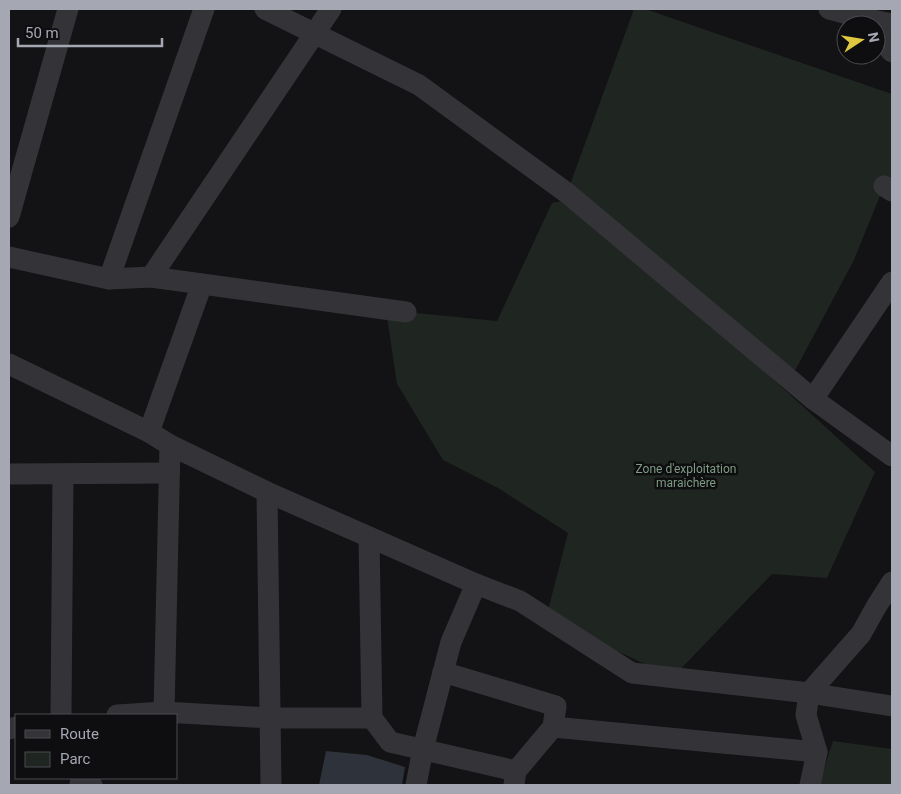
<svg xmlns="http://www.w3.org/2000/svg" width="901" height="794" viewBox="0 0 901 794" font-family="Roboto,sans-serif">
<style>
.green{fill:#1f2621}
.water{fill:#2d323b}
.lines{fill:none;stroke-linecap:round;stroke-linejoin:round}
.minor{stroke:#343438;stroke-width:21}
.labels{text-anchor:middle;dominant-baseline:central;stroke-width:5;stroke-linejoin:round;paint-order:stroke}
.park-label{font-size:12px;fill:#7e9c85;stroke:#0e0d0f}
</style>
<rect width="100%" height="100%" fill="#131214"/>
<g class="green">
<path d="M634,9h11l6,2 241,83v83l-8,9 -30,74 -64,120 -202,-169 287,261 -48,106 -55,-4 -99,103 -127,-59 22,-85 -70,-45 -55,-28 -46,-76 -11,-74 111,11 55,-118 21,-4 -6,-6z"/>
<path d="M833,741l59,8v36h-73z"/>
</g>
<path class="water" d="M326,751l41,4 38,12 -3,18h-83z"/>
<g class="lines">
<g class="minor">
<path d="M265,9l154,76 148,108 246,206 79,57"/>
<path d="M829,9l34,9 29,6"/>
<path d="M876,33l16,19"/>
<path d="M884,186l8,5"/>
<path d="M9,217l59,-208"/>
<path d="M9,257l100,22 42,-2 255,35"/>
<path d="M151,277l180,-268"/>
<path d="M109,279l95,-270"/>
<path d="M9,364l140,68 21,13 97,47 209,92 44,17 112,72 177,20 83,13"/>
<path d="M813,399l79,-117"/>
<path d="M149,432l53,-148"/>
<path d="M9,474l160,-1"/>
<path d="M267,492l4,293"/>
<path d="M369,537l3,181 18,24 126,29"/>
<path d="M443,672l113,34 -3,21 -37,44 -2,13"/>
<path d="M164,712l6,-267"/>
<path d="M61,715l2,-241"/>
<path d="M117,715l47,-3 106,6h102"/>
<path d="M553,727l264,25"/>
<path d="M9,729l7,-2"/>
<path d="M80,783l12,2"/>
<path d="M416,785l7,-36 28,-107 25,-58"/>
<path d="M810,785l7,-33 -11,-37 3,-22 52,-59 15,-27 16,-25"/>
</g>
</g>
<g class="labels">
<g class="park-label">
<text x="686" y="469">Zone d'exploitation<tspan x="686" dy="14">maraichère</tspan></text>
</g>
</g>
<rect width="901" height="794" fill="none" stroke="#a5a7b3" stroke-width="20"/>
<rect x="15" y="714" width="162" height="65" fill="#0e0d0f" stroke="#4a4b51"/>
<rect x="25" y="730" width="25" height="8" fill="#343438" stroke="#4a4b51"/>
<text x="60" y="739" font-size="15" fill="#a5a7b3">Route</text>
<rect x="25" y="752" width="25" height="15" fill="#1f2621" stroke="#4a4b51"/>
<text x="60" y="764" font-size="15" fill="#a5a7b3">Parc</text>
<g transform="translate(861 40) rotate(78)"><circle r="24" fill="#0e0d0f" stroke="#4a4b51"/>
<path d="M0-4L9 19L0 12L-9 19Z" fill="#dfc83f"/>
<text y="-8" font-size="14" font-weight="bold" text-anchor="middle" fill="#a5a7b3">N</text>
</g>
<path d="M18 38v8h144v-8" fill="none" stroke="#a5a7b3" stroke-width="2.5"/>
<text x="25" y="38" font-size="15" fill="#a5a7b3" stroke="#0e0d0f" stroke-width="4" paint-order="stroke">50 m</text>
</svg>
